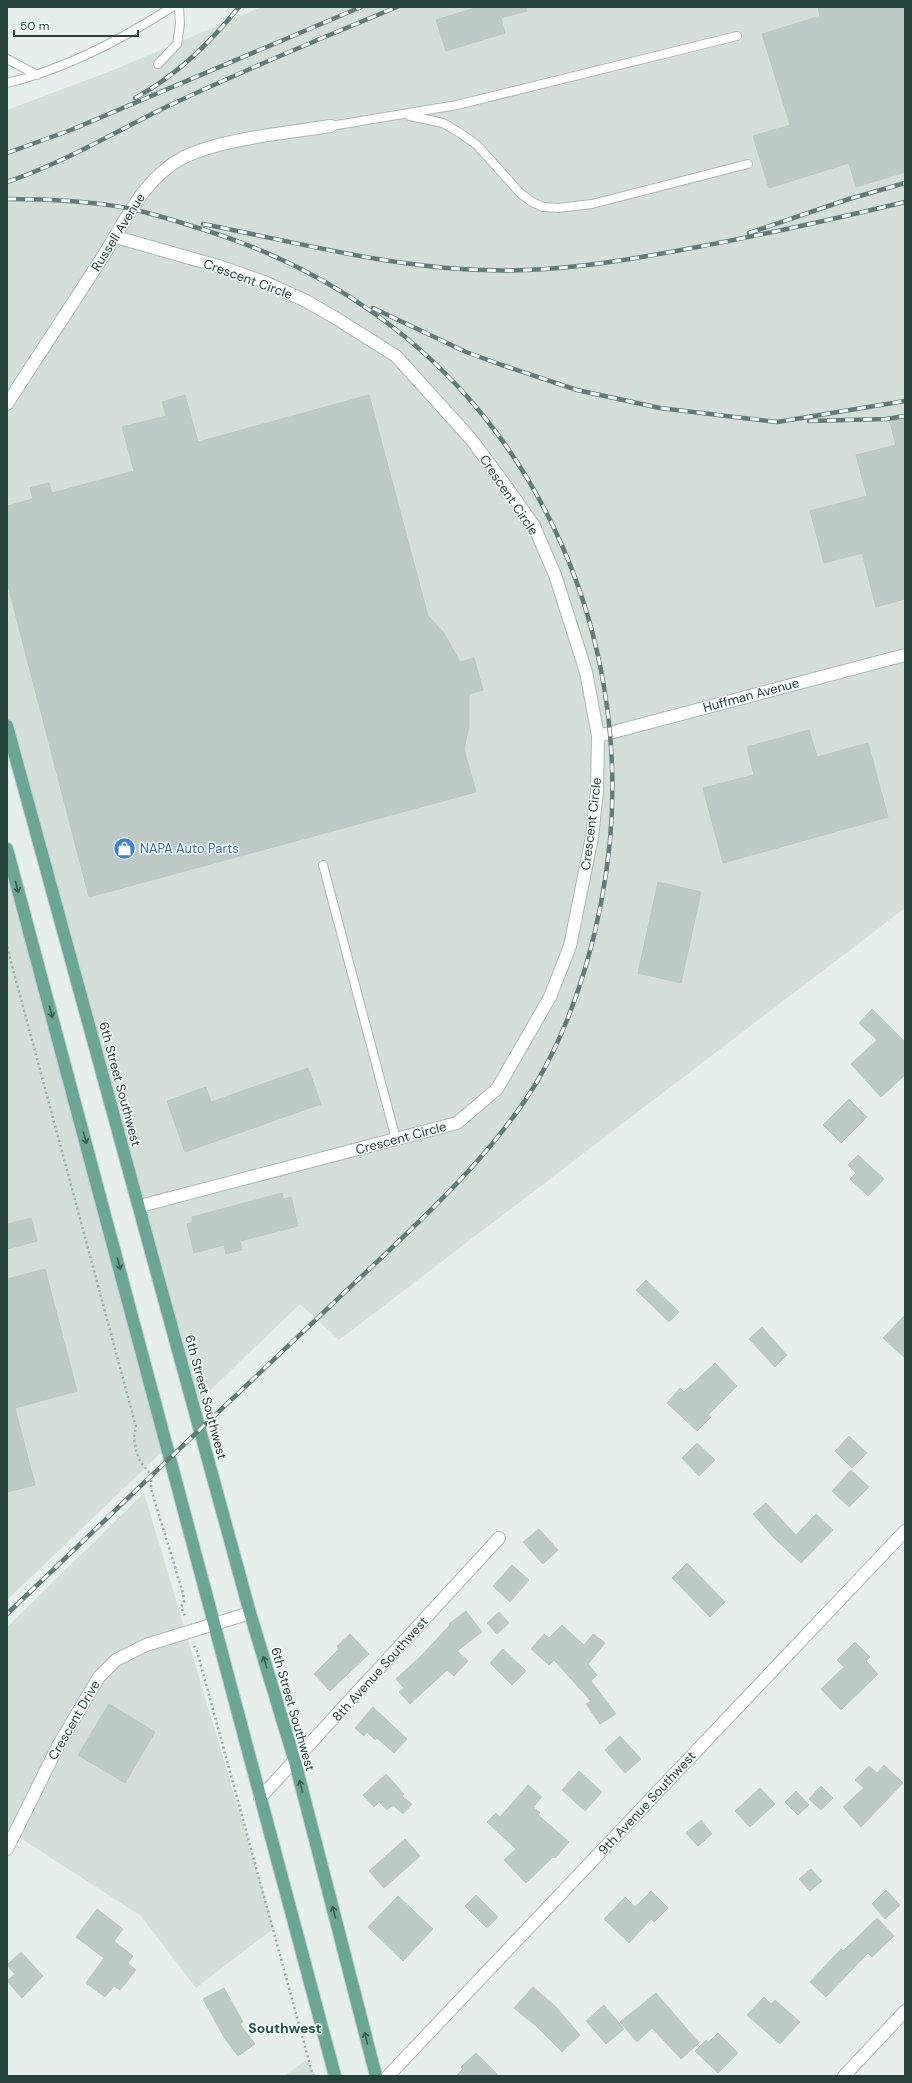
<svg xmlns="http://www.w3.org/2000/svg" width="912" height="2083" viewBox="0 0 912 2083" font-family="'DM Sans',sans-serif">
<style>
.built{fill:#d4dfda}
.building{fill:#bbcac4;stroke:#b8c9c2}
.lines{fill:none;stroke-linecap:round;stroke-linejoin:round}
.service-casing{stroke:#a8b8b2;stroke-width:10}
.minor-casing{stroke:#a8b8b2;stroke-width:14}
.primary-casing{stroke:#c2cac8;stroke-width:14}
.path{stroke:#86b3a5;stroke-width:2.5;stroke-dasharray:2 3;stroke-linecap:butt}
.service{stroke:#fff;stroke-width:8}
.minor{stroke:#fff;stroke-width:12}
.primary{stroke:#6aa596;stroke-width:12}
.rail-casing{stroke:#5f7d75;stroke-width:4.5}
.rail{stroke:#f7fbf9;stroke-width:3;stroke-dasharray:9;stroke-linecap:butt}
.oneway{stroke:#365b51}
.labels{text-anchor:middle;dominant-baseline:central;stroke-width:3;stroke-linejoin:round;paint-order:stroke}
.street-label{font-size:13px;fill:#24423a;stroke:#f7fbf9}
.shop-label{font-size:13px;fill:#366cbe;stroke:#f7fbf9;text-anchor:start}
.neighbourhood-label{font-size:14px;font-weight:bold;fill:#1f5548;stroke:#f7fbf9}
</style>
<rect width="100%" height="100%" fill="#e6efeb"/>
<g class="built">
<path d="M261,7h644v901l-566,432 -39,-36 -106,102 -187,-682v-614l104,-39z"/>
<path d="M7,852l161,594 -161,154z"/>
<path d="M144,1493l130,435 -78,60 -55,-72 -127,-82 -7,16v-223z"/>
<path d="M306,2060l11,16h-33z"/>
</g>
<g class="building">
<path d="M478,7h49v4l-26,7 4,15 -59,18 -10,-31z"/>
<path d="M818,7h87v165l-49,15 -7,-24 -80,25 -16,-52 37,-11 -28,-91 58,-18z"/>
<path d="M185,395l13,47 171,-47 59,221 16,17 16,29 14,-4 9,32 -14,4v32l-5,23 12,43 -387,105 -82,-315v-76l26,-7 -3,-11 19,-5 3,10 82,-22 -12,-44 44,-11 -4,-14z"/>
<path d="M905,416v183l-29,8 -14,-54 -38,10 -14,-52 57,-15 -11,-41 40,-10 -7,-27z"/>
<path d="M809,730l8,27 51,-14 20,74 -165,46 -20,-75 51,-13 -7,-28z"/>
<path d="M658,882l43,10 -20,91 -43,-10z"/>
<path d="M872,1009l33,33v33l-24,22 -30,-33 26,-24 -18,-17z"/>
<path d="M308,1068l13,36 -136,48 -18,-51 39,-14 5,15z"/>
<path d="M849,1099l18,18 -26,26 -18,-18z"/>
<path d="M858,1155l26,24 -16,17 -18,-17 6,-6 -8,-8z"/>
<path d="M282,1193l1,6 8,-2 7,29 -58,15 2,9 -16,4 -2,-9 -30,8 -7,-29 6,-2 -1,-5z"/>
<path d="M31,1218l6,23 -30,8v-25z"/>
<path d="M45,1269l32,122 -62,17 20,77 -28,7v-213z"/>
<path d="M646,1280l33,32 -10,10 -33,-32z"/>
<path d="M905,1315v43l-22,-20z"/>
<path d="M762,1327l25,28 -12,12 -26,-28z"/>
<path d="M715,1363l22,23 -29,29 3,2 -14,14 -30,-28 13,-15 4,4z"/>
<path d="M849,1436l18,17 -15,15 -17,-17z"/>
<path d="M697,1443l18,17 -16,16 -17,-18z"/>
<path d="M851,1470l18,17 -20,20 -17,-16z"/>
<path d="M766,1503l30,32 20,-21 17,16 -32,33 -28,-26 -20,-23z"/>
<path d="M539,1529l19,21 -15,14 -20,-22z"/>
<path d="M687,1563l38,39 -15,15 -38,-39z"/>
<path d="M512,1565l17,15 -19,22 -17,-16z"/>
<path d="M466,1611l16,21 -25,19 11,10 -14,15 -7,-6 -37,34 -11,-12 5,-4 -8,-9 24,-22 30,-32 -1,-1z"/>
<path d="M499,1612l10,11 -12,11 -10,-11z"/>
<path d="M562,1625l22,20 9,-11 12,9 -17,21 9,11 -6,6 25,33 -16,10 -14,-20 5,-3 -37,-41 -5,5 -18,-16 13,-15 5,4z"/>
<path d="M350,1634l19,20 -39,37 -16,-17 25,-25 -2,-3z"/>
<path d="M855,1642l15,15 -4,4 12,13 -37,36 -20,-21 23,-22 -7,-7z"/>
<path d="M503,1649l23,22 -14,14 -22,-22z"/>
<path d="M109,1704l46,28 -30,51 -47,-28z"/>
<path d="M373,1707l34,32 -13,14 -17,-15 -2,2 -8,-8 -3,4 -9,-8z"/>
<path d="M620,1736l21,23 -16,14 -20,-23z"/>
<path d="M884,1765l19,18 -42,44 -18,-20 21,-19 -9,-8 14,-14 8,7z"/>
<path d="M579,1771l23,21 -17,19 -23,-21z"/>
<path d="M386,1774l18,20 -2,2 10,8 -9,10 -10,-9 -6,5 -8,-8 -5,5 -11,-12z"/>
<path d="M528,1785l14,12 -9,10 7,6 -2,2 31,27 -14,16 -2,-1 -27,26 -22,-23 12,-11 -29,-27 9,-9 4,4z"/>
<path d="M821,1786l12,12 -12,12 -12,-11z"/>
<path d="M760,1788l15,16 -25,23 -15,-16z"/>
<path d="M796,1791l13,14 -11,10 -13,-13z"/>
<path d="M701,1820l11,14 -14,12 -12,-13z"/>
<path d="M405,1839l15,17 -36,32 -15,-17z"/>
<path d="M811,1869l11,12 -12,10 -11,-12z"/>
<path d="M886,1890l14,15 -15,14 -13,-15z"/>
<path d="M651,1891l17,17 -14,14 -3,-3 -22,24 -25,-24 21,-22 10,10z"/>
<path d="M476,1895l22,22 -11,11 -22,-22z"/>
<path d="M398,1896l35,33 -30,32 -35,-34z"/>
<path d="M97,1909l26,20 -9,12 19,15 -5,7 8,7 -16,20 -6,-4 -9,11 -19,-14 18,-25 -28,-21z"/>
<path d="M877,1918l17,18 -22,21 -4,-4 -42,44 -16,-15 31,-33 2,2z"/>
<path d="M21,1952l22,24 -21,22 -15,-17 8,-7 -8,-9z"/>
<path d="M533,1987l22,19 25,29 -18,17 -26,-26 -22,-18z"/>
<path d="M224,1988l19,34 -3,2 15,20 -17,12 -13,-17 -22,-40z"/>
<path d="M656,1993l43,50 -18,16 -29,-31 -15,14 -17,-20z"/>
<path d="M764,1997l7,7 4,-4 25,22 -20,22 -33,-29z"/>
<path d="M604,2005l20,24 -18,15 -20,-23z"/>
<path d="M718,2033l20,20 -20,20 -23,-22 11,-11 2,3z"/>
<path d="M476,2053l23,23h-43l7,-7 -2,-2z"/>
</g>
<g class="lines">
<defs>
<g id="service">
<path d="M7,59l30,16"/>
<path d="M158,64l19,-20 3,-20 -1,-17"/>
<path d="M7,83c59,-14 114,-43 165,-76"/>
<path d="M410,116l33,7 17,10 17,12 43,48 12,9 11,5 15,1 34,-4 156,-40"/>
<path d="M331,126l126,-21 280,-69"/>
<path d="M323,865l73,274"/>
</g>
<g id="minor">
<path d="M116,237l102,29 46,16 42,19 28,16 62,39 75,83 37,50 26,37 21,49 31,97 12,64 -1,55 -5,46 -22,109 -20,51 -53,92 -40,34 -317,83"/>
<path d="M7,404c30,-47 61,-93 91,-140 25,-37 43,-85 86,-107 40,-19 103,-24 147,-31"/>
<path d="M598,736l307,-81"/>
<path d="M260,1798l239,-260"/>
<path d="M7,1849l52,-105 40,-67 17,-17 30,-15 104,-32"/>
<path d="M388,2076l517,-545"/>
<path d="M844,2076l61,-65"/>
</g>
<g id="primary">
<path d="M7,726l243,887 45,149 81,314"/>
<path d="M7,849l328,1227"/>
</g>
</defs>
<use href="#service" class="service-casing"/>
<use href="#minor" class="minor-casing"/>
<use href="#primary" class="primary-casing"/>
<g class="path">
<path d="M7,947l129,480 -2,11 2,13 4,10 11,14v14l32,104 1,9 -3,5 5,11"/>
<path d="M194,1646l3,5 116,425"/>
</g>
<use href="#service" class="service"/>
<use href="#minor" class="minor"/>
<use href="#primary" class="primary"/>
<defs>
<g id="rail">
<path d="M135,98c41,-22 75,-55 104,-91"/>
<path d="M7,153l64,-23 290,-123"/>
<path d="M7,182c56,-19 106,-49 159,-75 76,-36 153,-68 231,-100"/>
<path d="M7,199c40,0 81,2 120,9 23,5 46,12 68,19 64,19 126,48 180,87 168,119 253,324 235,527 -8,81 -31,168 -72,239 -50,84 -140,161 -211,229 -107,101 -214,203 -320,305"/>
<path d="M203,224c92,18 185,43 279,46 70,3 141,-9 210,-22 71,-13 142,-29 213,-46"/>
<path d="M749,233l100,-34 56,-16"/>
<path d="M373,308l93,44 36,13 75,25 83,18 117,14 128,-21"/>
<path d="M809,421l77,-2 19,-3"/>
</g>
</defs>
<use href="#rail" class="rail-casing"/>
<use href="#rail" class="rail"/>
</g>
<defs><path id="oneway-shaft" d="M-6 0H5M1.5-3L5.5 0L1.5 3" fill="none" stroke-width="1.6" stroke-linecap="round" stroke-linejoin="round"/></defs>
<g class="oneway">
<use href="#oneway-shaft" transform="translate(17 887) rotate(75)"/>
<use href="#oneway-shaft" transform="translate(51 1012) rotate(75)"/>
<use href="#oneway-shaft" transform="translate(85 1138) rotate(75)"/>
<use href="#oneway-shaft" transform="translate(119 1264) rotate(75)"/>
<use href="#oneway-shaft" transform="translate(265 1662) rotate(-107)"/>
<use href="#oneway-shaft" transform="translate(301 1786) rotate(-104)"/>
<use href="#oneway-shaft" transform="translate(334 1912) rotate(-104)"/>
<use href="#oneway-shaft" transform="translate(366 2038) rotate(-104)"/>
</g>
<defs>
<symbol id="shop-disc" viewBox="-11 -11 22 22"><circle r="9.5" fill="#3f7fe0" stroke="#f7fbf9"/><path d="M-5-2.5h2.3a2.7 3.5 0 0 1 5.4 0H5L5.5 6h-11ZM-1.5-2.5h3a1.5 2.3 0 0 0-3 0Z" fill="#fff"/></symbol>
</defs>
<g fill-rule="evenodd">
<use href="#shop-disc" x="112" y="836" width="25" height="25"/>
</g>
<g class="labels">
<g class="street-label">
<text transform="translate(118 232) rotate(-58)">Russell Avenue</text>
<text transform="translate(248 279) rotate(20)">Crescent Circle</text>
<text transform="translate(509 495) rotate(56)">Crescent Circle</text>
<text transform="translate(751 695) rotate(-15)">Huffman Avenue</text>
<text transform="translate(591 824) rotate(-83)">Crescent Circle</text>
<text transform="translate(120 1084) rotate(75)">6th Street Southwest</text>
<text transform="translate(401 1138) rotate(-15)">Crescent Circle</text>
<text transform="translate(206 1397) rotate(75)">6th Street Southwest</text>
<text transform="translate(380 1669) rotate(-48)">8th Avenue Southwest</text>
<text transform="translate(293 1709) rotate(74)">6th Street Southwest</text>
<text transform="translate(74 1720) rotate(-60)">Crescent Drive</text>
<text transform="translate(647 1803) rotate(-47)">9th Avenue Southwest</text>
</g>
<g class="shop-label">
<text x="140" y="848">NAPA Auto Parts</text>
</g>
<g class="neighbourhood-label">
<text x="285" y="2028">Southwest</text>
</g>
</g>
<rect width="912" height="2083" fill="none" stroke="#24423a" stroke-width="16"/>
<path d="M14 30v6h124v-6" fill="none" stroke="#24423a" stroke-width="2"/>
<text x="20" y="30" font-size="12" fill="#24423a" stroke="#f7fbf9" stroke-width="3" paint-order="stroke">50 m</text>
</svg>
